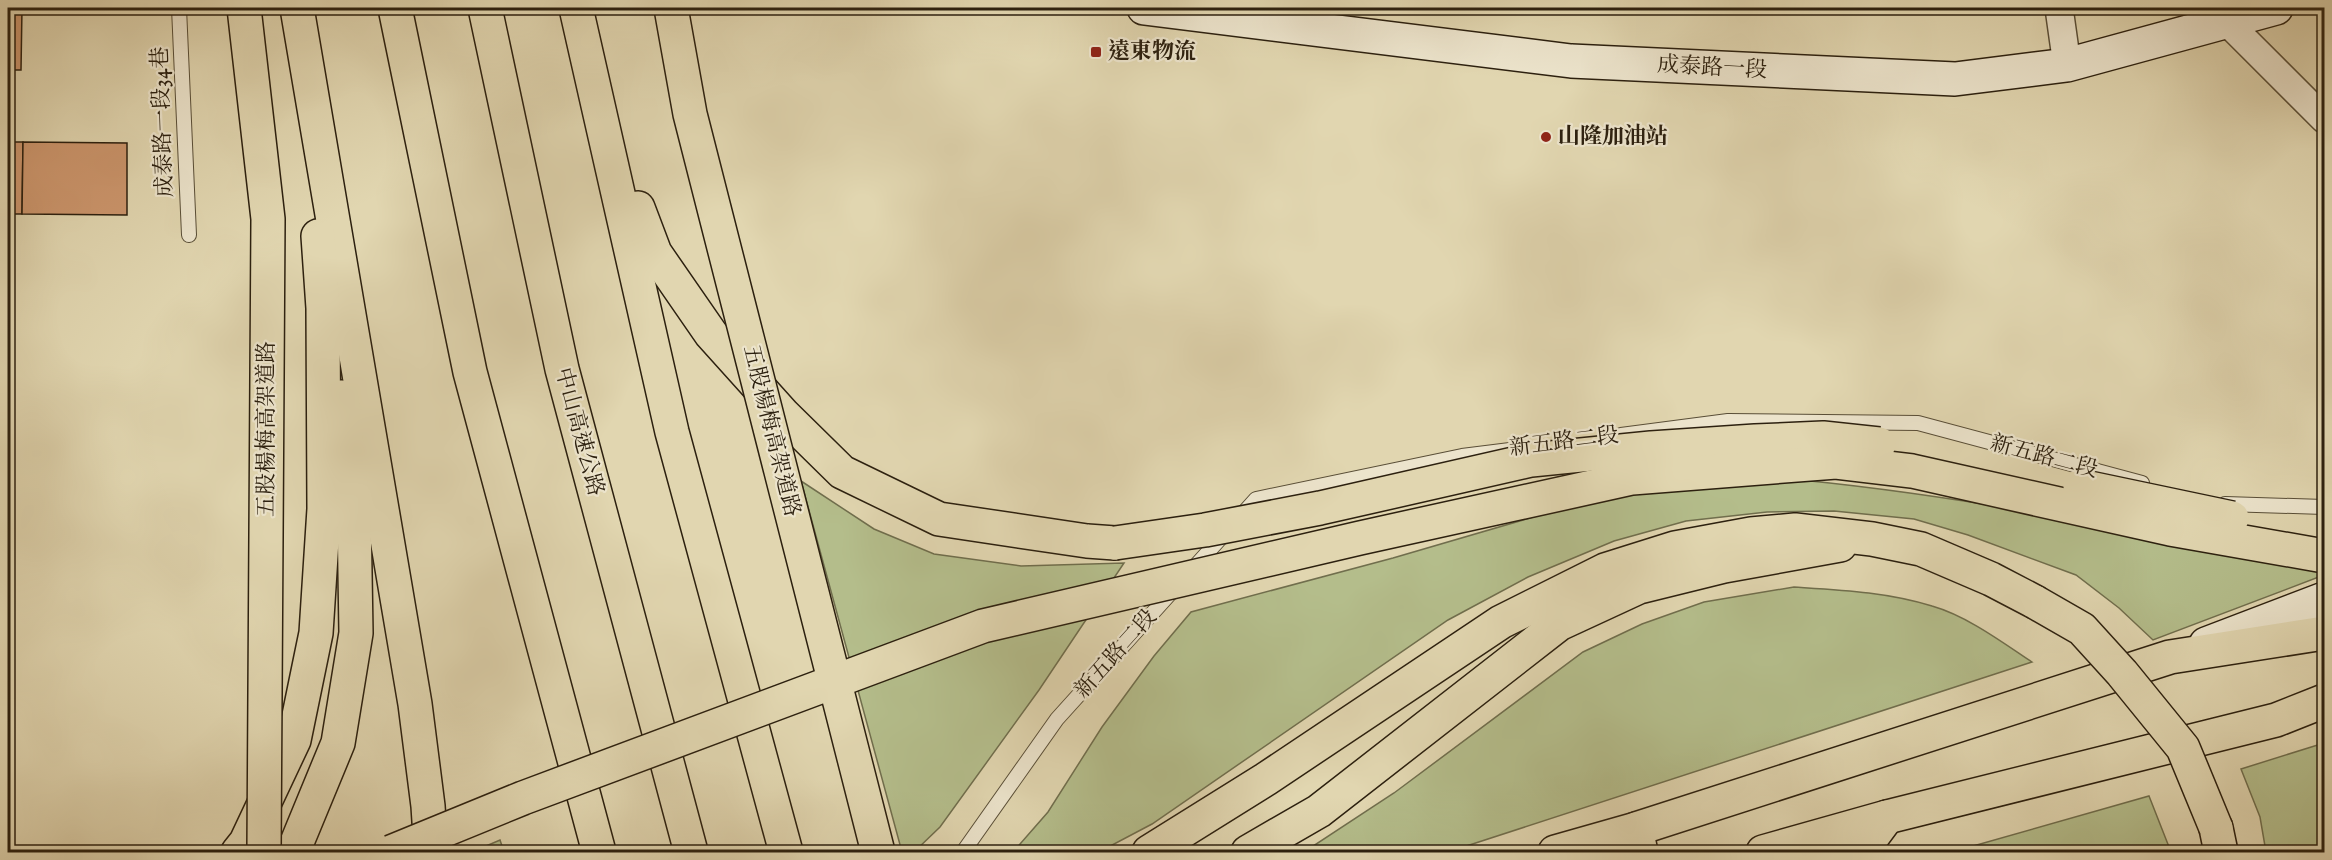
<svg xmlns="http://www.w3.org/2000/svg" width="2332" height="860" viewBox="0 0 2332 860" font-family="'IM FELL English','Noto Serif TC',serif">
<style>
.green{fill:#b4bd8b;stroke:#706e4d;stroke-width:1.5}
.building{fill:#cc966d;stroke:#2c200f;stroke-width:1.5}
.lines{fill:none;stroke-linecap:round;stroke-linejoin:round}
.service-casing{stroke:#594e37;stroke-width:16}
.minor-casing{stroke:#594e37;stroke-width:30}
.secondary-casing{stroke:#2c200f;stroke-width:36}
.primary-casing{stroke:#2c200f;stroke-width:36}
.motorway-casing{stroke:#2c200f;stroke-width:36}
.service{stroke:#ece4cc;stroke-width:14}
.minor{stroke:#ece4cc;stroke-width:27}
.secondary{stroke:#ece4cc;stroke-width:33}
.primary{stroke:#e1d6b0;stroke-width:33}
.motorway{stroke:#e1d6b0;stroke-width:33}
.motorway-bridge-casing{stroke:#2c200f;stroke-width:36;stroke-linecap:butt}
.motorway-bridge{stroke:#e1d6b0;stroke-width:33}
.poi-dot{fill:#8f2418;stroke:#ece4cc;stroke-width:2}
.labels{text-anchor:middle;dominant-baseline:central;stroke-width:4.5;stroke-linejoin:round;paint-order:stroke}
.poi-label{font-size:22px;font-weight:bold;fill:#2c200f;stroke:#ece4cc;text-anchor:start}
.street-label{font-size:22px;fill:#2c200f;stroke:#ece4cc}
</style>
<rect width="100%" height="100%" fill="#e1d6b0"/>
<filter id="stains"><feTurbulence type="fractalNoise" baseFrequency=".00333" numOctaves="4"/><feColorMatrix values="0 0 0 0 .2 0 0 0 0 .09 0 0 0 0 .02 0 0 0 .5 -.17"/></filter>
<radialGradient id="worn" r=".72"><stop offset=".6" stop-color="#630" stop-opacity="0"/><stop offset="1" stop-color="#630" stop-opacity=".3"/></radialGradient>
<g class="green">
<path d="M1779,478c183,16 364,55 545,88v9l-171,65 -34,-32 -43,-33 -108,-40 -54,-16 -80,-8 -67,1 -81,9 -72,20 -86,36 -80,43 -296,204 -53,28h-86l35,-40 54,-85 52,-71 37,-44 202,-54 178,-52 86,-18z"/>
<path d="M801,481l73,48 60,25 87,12 103,-3 -85,127 -99,137 -26,25h-12z"/>
<path d="M1794,587c47,3 93,5 138,19 35,10 70,36 100,56l-584,190h-144l90,-59 189,-141 59,-28 62,-22z"/>
<path d="M2324,743v109h-58l-6,-35 -19,-48z"/>
<path d="M2149,796l22,56h-219z"/>
<path d="M500,840l4,12h-32z"/>
</g>
<g class="building">
<path d="M8,8h14l-1,62h-13z"/>
<path d="M8,142h15l-1,72h-14z"/>
<path d="M23,142l104,1v72l-105,-1z"/>
</g>
<g class="lines">
<defs>
<g id="service">
<path d="M179,8l10,227"/>
<path d="M1621,435l107,-14 190,2 224,60"/>
<path d="M2225,504l99,3"/>
<path d="M1239,518l17,-19 206,-43 48,-6"/>
<path d="M1191,571l35,-39"/>
<path d="M963,852l94,-133 119,-132"/>
</g>
<g id="minor">
<path d="M2059,8l8,57"/>
<path d="M2226,21l98,98"/>
</g>
<g id="secondary">
<path d="M1144,8l427,53 384,18 112,-14 209,-57"/>
<path d="M2206,644l118,-45"/>
</g>
<g id="primary">
<path d="M1555,852l81,-23 534,-172 154,-24"/>
<path d="M1763,852l124,-35 389,-97 48,-19"/>
</g>
<g id="motorway">
<path d="M297,8l118,696 13,102 3,46"/>
<path d="M395,8l75,364 129,480"/>
<path d="M485,8l77,361 129,483"/>
<path d="M576,8l96,424 114,420"/>
<path d="M638,208l17,45 56,81 72,80 59,58 97,47 148,22 28,2"/>
<path d="M2216,828l5,24"/>
<path d="M1636,829l5,23"/>
<path d="M238,852l8,-10 48,-102 22,-107 8,-124 -1,-201 -5,-72"/>
<path d="M293,852l45,-109 18,-110 -2,-120 -12,-116"/>
<path d="M1149,852l117,-73 235,-157 104,-52 70,-22 76,-14 44,-4 77,9 49,10 70,30 44,23"/>
<path d="M1248,852l71,-41 240,-187 80,-37 85,-21 116,-21"/>
<path d="M1861,852l26,-35"/>
</g>
</defs>
<use href="#service" class="service-casing"/>
<use href="#minor" class="minor-casing"/>
<use href="#secondary" class="secondary-casing"/>
<use href="#primary" class="primary-casing"/>
<use href="#motorway" class="motorway-casing"/>
<use href="#service" class="service"/>
<use href="#minor" class="minor"/>
<use href="#secondary" class="secondary"/>
<use href="#primary" class="primary"/>
<use href="#motorway" class="motorway"/>
<defs>
<g id="motorway-bridge">
<path d="M244,8l24,211 -4,633"/>
<path d="M671,8l19,106 188,738"/>
<path d="M2080,486l152,32"/>
<path d="M1115,543l90,-13 115,-22 211,-48 120,-12 104,-7 68,-3 56,6"/>
<path d="M2035,602l47,27 40,44 61,75 33,80"/>
<path d="M391,852l132,-54 460,-172 377,-88 272,-60 204,-16 76,9 258,58 154,27"/>
</g>
</defs>
<use href="#motorway-bridge" class="motorway-bridge-casing"/>
<use href="#motorway-bridge" class="motorway-bridge"/>
</g>
<g class="poi-dot">
<rect x="1090" y="46" width="12" height="12" rx="3"/>
<circle cx="1546" cy="137" r="6"/>
</g>
<g class="labels">
<g class="poi-label">
<text x="1108" y="52">遠東物流</text>
<text x="1558" y="137">山隆加油站</text>
</g>
<g class="street-label">
<text transform="translate(1712 68) rotate(3)">成泰路一段</text>
<text transform="translate(163 122) rotate(-92)">成泰路一段34巷</text>
<text transform="translate(267 429) rotate(-90)">五股楊梅高架道路</text>
<text transform="translate(771 431) rotate(76)">五股楊梅高架道路</text>
<text transform="translate(579 432) rotate(75)">中山高速公路</text>
<text transform="translate(1564 442) rotate(-7)">新五路二段</text>
<text transform="translate(2044 457) rotate(15)">新五路二段</text>
<text transform="translate(1116 654) rotate(-48)">新五路二段</text>
</g>
</g>
<rect width="2332" height="860" fill="none" stroke="#e1d6b0" stroke-width="30"/>
<rect x="9" y="9" width="2314" height="842" fill="none" stroke="#2c200f" stroke-width="3"/>
<rect x="15" y="15" width="2302" height="830" fill="none" stroke="#2c200f" stroke-width="1.5"/>
<rect width="100%" height="100%" filter="url(#stains)"/>
<rect width="100%" height="100%" fill="url(#worn)"/>
</svg>
